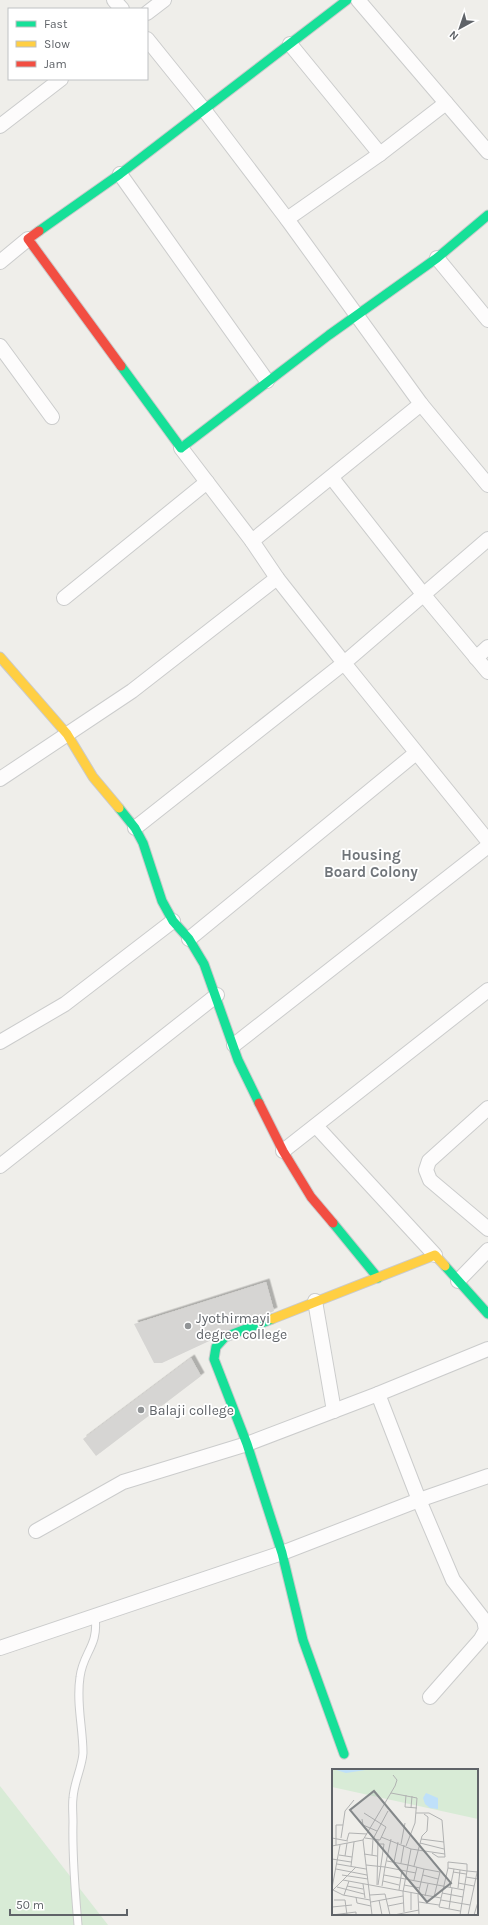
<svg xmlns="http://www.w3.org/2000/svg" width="488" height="1925" viewBox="0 0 488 1925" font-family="Karla,sans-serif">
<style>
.green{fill:#d8ebd6}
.building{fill:#d6d5d3;filter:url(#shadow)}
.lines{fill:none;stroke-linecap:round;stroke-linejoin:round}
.lane-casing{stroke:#cbcccc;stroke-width:9}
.street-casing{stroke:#cbcccc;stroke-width:16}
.fast-casing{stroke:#cacacb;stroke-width:11}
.slow-casing{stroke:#cacacb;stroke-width:11}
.jam-casing{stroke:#cacacb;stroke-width:11}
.lane{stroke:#fdfcfc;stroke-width:7}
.street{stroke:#fdfcfc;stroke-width:14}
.fast{stroke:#16e098;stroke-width:9}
.slow{stroke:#ffcf43;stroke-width:9}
.jam{stroke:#f24e42;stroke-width:9}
.poi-dot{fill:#919496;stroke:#fff;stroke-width:1.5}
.labels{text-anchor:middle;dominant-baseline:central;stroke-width:3.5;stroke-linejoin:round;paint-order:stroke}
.poi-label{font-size:14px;fill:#5f6368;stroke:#fff;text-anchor:start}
.neighbourhood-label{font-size:15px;font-weight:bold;fill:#70757a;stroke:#fff}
.inset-road{fill:none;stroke:#b1b2b2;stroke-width:1}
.view{fill:#84888a;fill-opacity:0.15;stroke:#84888a;stroke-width:2}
.inset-edge{fill:none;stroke:#5f6368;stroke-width:2}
</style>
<defs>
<filter id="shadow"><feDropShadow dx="3.5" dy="-3.5" stdDeviation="0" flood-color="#0004"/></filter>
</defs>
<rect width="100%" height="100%" fill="#efeeea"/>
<path class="green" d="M0,1786l108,139h-108z"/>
<g class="building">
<path d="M266,1282l8,29 -112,52h-8l-20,-39z"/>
<path d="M191,1358l10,18 -105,80 -13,-17z"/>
</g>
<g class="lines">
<defs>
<path id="lane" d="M78,1925c-3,-35 -6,-68 -5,-103 0,-8 -1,-17 0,-24 1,-16 9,-30 10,-45 0,-25 -7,-50 -3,-76 3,-25 19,-31 15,-60"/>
<g id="street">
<path d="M114,0l8,9"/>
<path d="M358,0l130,152"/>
<path d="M147,13l17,-13"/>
<path d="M147,39l58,72 82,108 134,185 67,81"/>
<path d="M290,44l90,110"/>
<path d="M0,126l61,-47"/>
<path d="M120,174l147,207"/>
<path d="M287,219l93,-65 66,-51"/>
<path d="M437,258l51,62"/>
<path d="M0,262l28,-23"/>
<path d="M0,346l52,71"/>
<path d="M332,478l91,116 65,78"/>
<path d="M488,539l-144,124 144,178"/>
<path d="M252,541l169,-137"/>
<path d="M64,598l143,-116"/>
<path d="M476,658l12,-11"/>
<path d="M0,779l132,-88 145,-113"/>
<path d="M135,828l209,-165 -67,-85 -25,-37 -71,-93"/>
<path d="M189,939l227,-186"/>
<path d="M0,1042l65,-38 108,-83"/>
<path d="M234,1045l254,-199"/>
<path d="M488,1108l-59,53 -3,9 4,10 58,49"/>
<path d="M316,1126l119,129"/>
<path d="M283,1151l205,-161"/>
<path d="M0,1166l217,-171"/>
<path d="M458,1281l30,-31"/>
<path d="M315,1301l19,110"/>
<path d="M378,1394l41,106 34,80 31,40 2,10 -5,9 -51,58"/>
<path d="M36,1531l87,-49 124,-38 131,-50 110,-45"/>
<path d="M0,1648l282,-95 137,-53 69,-24"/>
</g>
<g id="fast">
<path d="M39,231l81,-57 227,-174"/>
<path d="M121,366l60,82 148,-113 108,-77 51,-43"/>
<path d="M119,808l16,20 8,15 19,58 11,20 16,18 15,25 34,96 21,43"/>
<path d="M333,1223l45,55"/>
<path d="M445,1266l43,48"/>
<path d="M272,1319l-47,18 -9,10 -2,12 33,85 35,109 21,87 41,114"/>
</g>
<g id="slow">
<path d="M0,657l67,77 26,43 26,31"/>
<path d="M272,1319l163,-64 10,11"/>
</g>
<g id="jam">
<path d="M39,231l-11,8 93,127"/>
<path d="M259,1103l24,48 28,46 22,26"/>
</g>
</defs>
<use href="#lane" class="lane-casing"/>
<use href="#street" class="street-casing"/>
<use href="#fast" class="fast-casing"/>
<use href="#slow" class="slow-casing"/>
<use href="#jam" class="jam-casing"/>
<use href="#lane" class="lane"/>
<use href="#street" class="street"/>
<use href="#fast" class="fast"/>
<use href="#slow" class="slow"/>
<use href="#jam" class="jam"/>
</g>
<g class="poi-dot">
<circle cx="188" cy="1326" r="4"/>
<circle cx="141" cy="1410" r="4"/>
</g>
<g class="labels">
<g class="poi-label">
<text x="196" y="1318">Jyothirmayi<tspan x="196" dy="16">degree college</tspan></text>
<text x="149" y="1410">Balaji college</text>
</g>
<g class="neighbourhood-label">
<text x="371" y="855">Housing<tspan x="371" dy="17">Board Colony</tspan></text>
</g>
</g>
<g transform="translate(332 1769)">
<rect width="146" height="146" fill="#efeeea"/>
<path d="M0,0h146v50l-146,-32z" fill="#d8ebd6"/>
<path d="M1,0h39l-26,4zM94,24l12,5v11l-8,-1 -5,-4 -2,-6z" fill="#bfe0f9"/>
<path class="inset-road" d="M59,24l26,5 -2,25 -9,23M74,26l-1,12 12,1M79,39l1,-12M32,44l22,14 -6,13 -15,-2M84,44h13l13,7 3,37h-7l-6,-4M30,50l1,6 14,6M11,56l2,-14 9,-11M49,68l30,12 34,5M0,69l16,3M89,70l23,3M15,71l2,-7 18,1M31,71l9,75M88,74l24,6M45,75h7l-6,41M69,75l4,-21M4,76v-20h7l-2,13M0,77l31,-6 32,-54 2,-6 -4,-5M79,80l-3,16 16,4M32,85l13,2M7,86l13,2M40,86l1,-16 15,-28M13,87l2,-13M0,90l19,3M55,92l21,4 -5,27 1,20M62,93l4,-20M116,93l19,2v7l-19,-3zM69,94l3,-18M5,95l29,5M34,96l19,2 6,-28M19,97l3,-24M82,97l8,-30 5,-5 1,-14 -4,-3M116,99l-9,39 21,4M4,100l31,6M121,103l13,2M10,106l26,4M52,106l80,15M91,106l15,4M134,108l12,2M11,111l98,18M82,111l3,-13M51,112l16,4M126,114l16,3M31,115l2,14M45,116l1,-45M72,116l16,3M15,117l16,3M50,117l3,-19 31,6M5,118l27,7M0,119l8,-43M118,119l4,-19M126,119l2,-18M1,121l10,5 27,5M67,121l3,-20M0,122l24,-24M79,124v17M110,124l21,4M12,126l5,-14M38,126l15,-1 5,21M93,127l3,-12M24,128l1,6 14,3M2,131h11l2,15M47,131l3,15M109,131l29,5M39,133l32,-6M87,133l20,3M56,137l15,-3M0,138l20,-2M117,140l3,-21M0,146l24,-3v3M62,146l25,-5M87,146l-1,-20 6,-26 16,3 -6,25M128,146l7,-44 11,1M136,146l10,-47M142,146l4,-13"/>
<path class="view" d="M42,22l77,92 -24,19 -77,-92z"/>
<rect width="146" height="146" class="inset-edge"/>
</g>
<rect x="8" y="8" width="140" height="72" fill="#ffffff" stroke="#bfc1c3"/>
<rect x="16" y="21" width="20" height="6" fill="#16e098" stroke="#bfc1c3"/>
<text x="44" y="28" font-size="12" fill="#5f6368">Fast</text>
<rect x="16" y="41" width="20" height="6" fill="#ffcf43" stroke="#bfc1c3"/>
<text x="44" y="48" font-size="12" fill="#5f6368">Slow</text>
<rect x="16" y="61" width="20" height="6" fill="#f24e42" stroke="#bfc1c3"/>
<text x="44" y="68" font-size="12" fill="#5f6368">Jam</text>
<g transform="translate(460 28) rotate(220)" stroke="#ffffff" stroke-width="3" paint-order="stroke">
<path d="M0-3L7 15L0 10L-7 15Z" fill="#5f6368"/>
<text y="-6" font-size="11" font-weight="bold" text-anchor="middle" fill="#5f6368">N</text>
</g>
<path d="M10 1909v6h117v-6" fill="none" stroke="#5f6368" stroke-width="2"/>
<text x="16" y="1909" font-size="12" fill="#5f6368" stroke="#ffffff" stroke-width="3" paint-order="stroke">50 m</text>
</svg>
